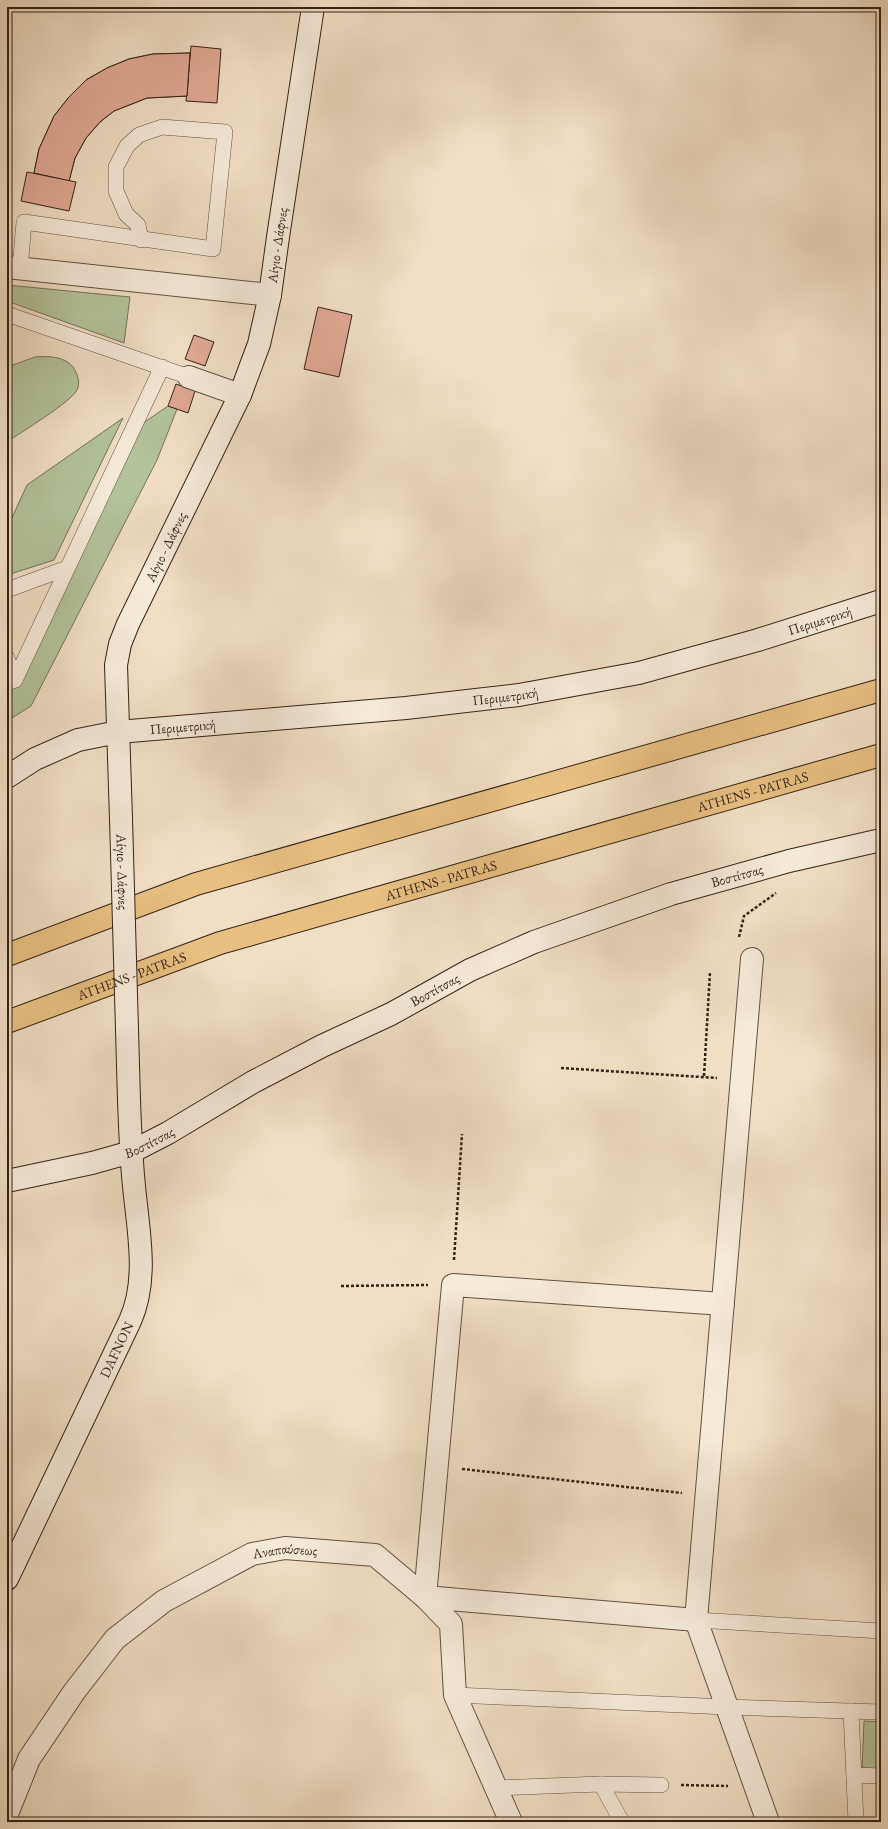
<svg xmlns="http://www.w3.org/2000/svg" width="888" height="1829" viewBox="0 0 888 1829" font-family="'EB Garamond',serif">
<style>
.green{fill:#b3c39a;stroke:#737258}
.building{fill:#e1a894;stroke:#332116}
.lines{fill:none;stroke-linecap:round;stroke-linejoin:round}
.lane-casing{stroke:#625042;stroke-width:16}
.street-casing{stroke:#625042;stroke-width:24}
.secondary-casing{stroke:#332116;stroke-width:24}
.highway-casing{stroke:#332116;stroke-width:24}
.path{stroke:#332116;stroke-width:2.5;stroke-dasharray:3 2;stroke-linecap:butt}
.lane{stroke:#f6ead9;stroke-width:15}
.street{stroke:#f6ead9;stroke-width:22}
.secondary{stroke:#f6ead9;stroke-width:22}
.highway{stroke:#e8c082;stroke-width:22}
.secondary-bridge-casing{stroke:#332116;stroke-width:24;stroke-linecap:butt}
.secondary-bridge{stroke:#f6ead9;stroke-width:22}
.labels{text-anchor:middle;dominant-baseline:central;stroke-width:3;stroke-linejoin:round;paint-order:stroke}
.street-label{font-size:14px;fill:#332116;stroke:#f6ead9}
</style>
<rect width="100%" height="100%" fill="#f1dfc5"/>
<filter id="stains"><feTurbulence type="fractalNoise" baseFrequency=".005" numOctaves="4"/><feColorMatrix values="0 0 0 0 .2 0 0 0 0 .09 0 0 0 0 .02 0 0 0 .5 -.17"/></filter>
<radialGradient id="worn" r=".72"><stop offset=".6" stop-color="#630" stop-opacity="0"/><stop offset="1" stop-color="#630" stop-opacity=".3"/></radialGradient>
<g class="green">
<path d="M7,285l123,12 -6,46 -117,-42z"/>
<path d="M35,357c13,-1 29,-1 38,10 4,6 8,16 4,23 -7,13 -56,42 -70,52v-75z"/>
<path d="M168,406l9,3 -20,51 -126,246 -24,15v-38l126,-253z"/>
<path d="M123,418l-69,142 -47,15v-52l3,-1 17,-37z"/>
<path d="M864,1721l17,1v47l-19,-1z"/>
</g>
<g class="building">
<path d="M191,46l30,3 -4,54 -31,-2z"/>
<path d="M190,53l-3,43 -40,2 -33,13 -14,11 -14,16 -11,20 -6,23 -35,-8 5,-24 15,-33 15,-19 17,-17 21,-12 22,-9 24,-5z"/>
<path d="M190,53l-3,43 -40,2 -33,13 -14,11 -14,16 -11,20 -6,23 -35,-8 5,-24 15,-33 15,-19 17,-17 21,-12 22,-9 24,-5z"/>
<path d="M27,172l49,10 -7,29 -48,-10z"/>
<path d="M318,307l34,8 -13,62 -35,-8z"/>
<path d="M194,335l20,7 -9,24 -20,-7z"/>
<path d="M176,384l19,7 -7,22 -20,-7z"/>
</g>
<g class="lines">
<defs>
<g id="lane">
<path d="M20,269l4,-47 189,27 12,-117 -63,-5 -23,8 -12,11 -11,21v24l10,23 12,11 3,15"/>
<path d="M7,314l182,63"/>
<path d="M7,590l60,-22"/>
<path d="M7,658l8,22"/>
<path d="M7,683l8,-3 147,-313"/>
<path d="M696,1620l185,11"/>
<path d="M455,1695l272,12 154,5"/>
<path d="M851,1711l5,111"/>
<path d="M854,1775l27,1"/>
<path d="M601,1784l21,38"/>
<path d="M495,1788l106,-4 60,1"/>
</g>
<g id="street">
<path d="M7,267l263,28"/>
<path d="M189,377l51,18"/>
<path d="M425,1597l271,23 56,-661"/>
<path d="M425,1597l28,-312 270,19"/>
<path d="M696,1620l72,202"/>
<path id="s1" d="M7,1814l22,-55 45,-67 41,-53 49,-38 88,-47 33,-6 90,7 50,42 26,27 4,71 56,127"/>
</g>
<g id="secondary">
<path id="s2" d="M7,777l28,-18 43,-19 40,-8 288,-24 113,-13 120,-22 119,-33 123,-39"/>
<path id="s3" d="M121,819l-5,-154 4,-21 8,-20 112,-229 19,-51 11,-49 8,-58 35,-230"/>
<path id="s4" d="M7,1181l85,-18 39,-11 37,-19 85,-51 69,-36 69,-32 79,-44 64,-28 137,-48 118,-33 92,-21"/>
<path id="s5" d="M7,1579l123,-258c19,-42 8,-91 4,-135 -3,-29 -4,-57 -5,-86"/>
</g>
<g id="highway">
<path d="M7,955l189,-71 685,-194"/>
<path id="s6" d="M7,1022l213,-79 661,-188"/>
</g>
</defs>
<use href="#lane" class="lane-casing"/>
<use href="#street" class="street-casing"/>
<use href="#secondary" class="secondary-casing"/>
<use href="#highway" class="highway-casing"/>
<g class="path">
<path d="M739,937l5,-21 32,-23"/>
<path d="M561,1068l156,10"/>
<path d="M704,1076l6,-104"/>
<path d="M454,1260l8,-126"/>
<path d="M341,1286l87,-1"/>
<path d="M462,1469l220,24"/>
<path d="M681,1785l47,1"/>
</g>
<use href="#lane" class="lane"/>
<use href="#street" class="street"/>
<use href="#secondary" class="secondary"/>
<use href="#highway" class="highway"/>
<defs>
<g id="secondary-bridge">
<path id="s7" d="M121,819l8,281"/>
</g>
</defs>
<use href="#secondary-bridge" class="secondary-bridge-casing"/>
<use href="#secondary-bridge" class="secondary-bridge"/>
</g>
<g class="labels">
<g class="street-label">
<text stroke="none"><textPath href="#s3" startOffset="607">Αίγιο - Δάφνες</textPath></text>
<text stroke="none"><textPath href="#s3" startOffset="283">Αίγιο - Δάφνες</textPath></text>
<text stroke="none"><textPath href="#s2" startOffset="834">Περιμετρική</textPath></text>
<text stroke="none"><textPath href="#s2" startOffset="510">Περιμετρική</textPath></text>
<text stroke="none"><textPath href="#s2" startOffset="186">Περιμετρική</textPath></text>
<text stroke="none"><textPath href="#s6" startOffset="781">ATHENS - PATRAS</textPath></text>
<text stroke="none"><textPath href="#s7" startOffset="53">Αίγιο - Δάφνες</textPath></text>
<text stroke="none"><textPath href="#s4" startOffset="796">Βοστίτσας</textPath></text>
<text stroke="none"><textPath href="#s6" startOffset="457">ATHENS - PATRAS</textPath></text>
<text stroke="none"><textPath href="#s6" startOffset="133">ATHENS - PATRAS</textPath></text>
<text stroke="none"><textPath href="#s4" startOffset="472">Βοστίτσας</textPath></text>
<text stroke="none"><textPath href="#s4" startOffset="148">Βοστίτσας</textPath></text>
<text stroke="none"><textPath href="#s5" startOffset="254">DAFNON</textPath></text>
<text stroke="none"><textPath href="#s1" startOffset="402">Αναπαύσεως</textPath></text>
</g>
</g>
<rect width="888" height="1829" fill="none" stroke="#f1dfc5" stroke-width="24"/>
<rect x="8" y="8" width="872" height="1813" fill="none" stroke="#332116" stroke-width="2"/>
<rect x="12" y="12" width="864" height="1805" fill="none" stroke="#332116"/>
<rect width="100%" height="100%" filter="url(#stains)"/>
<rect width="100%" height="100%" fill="url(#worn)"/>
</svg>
